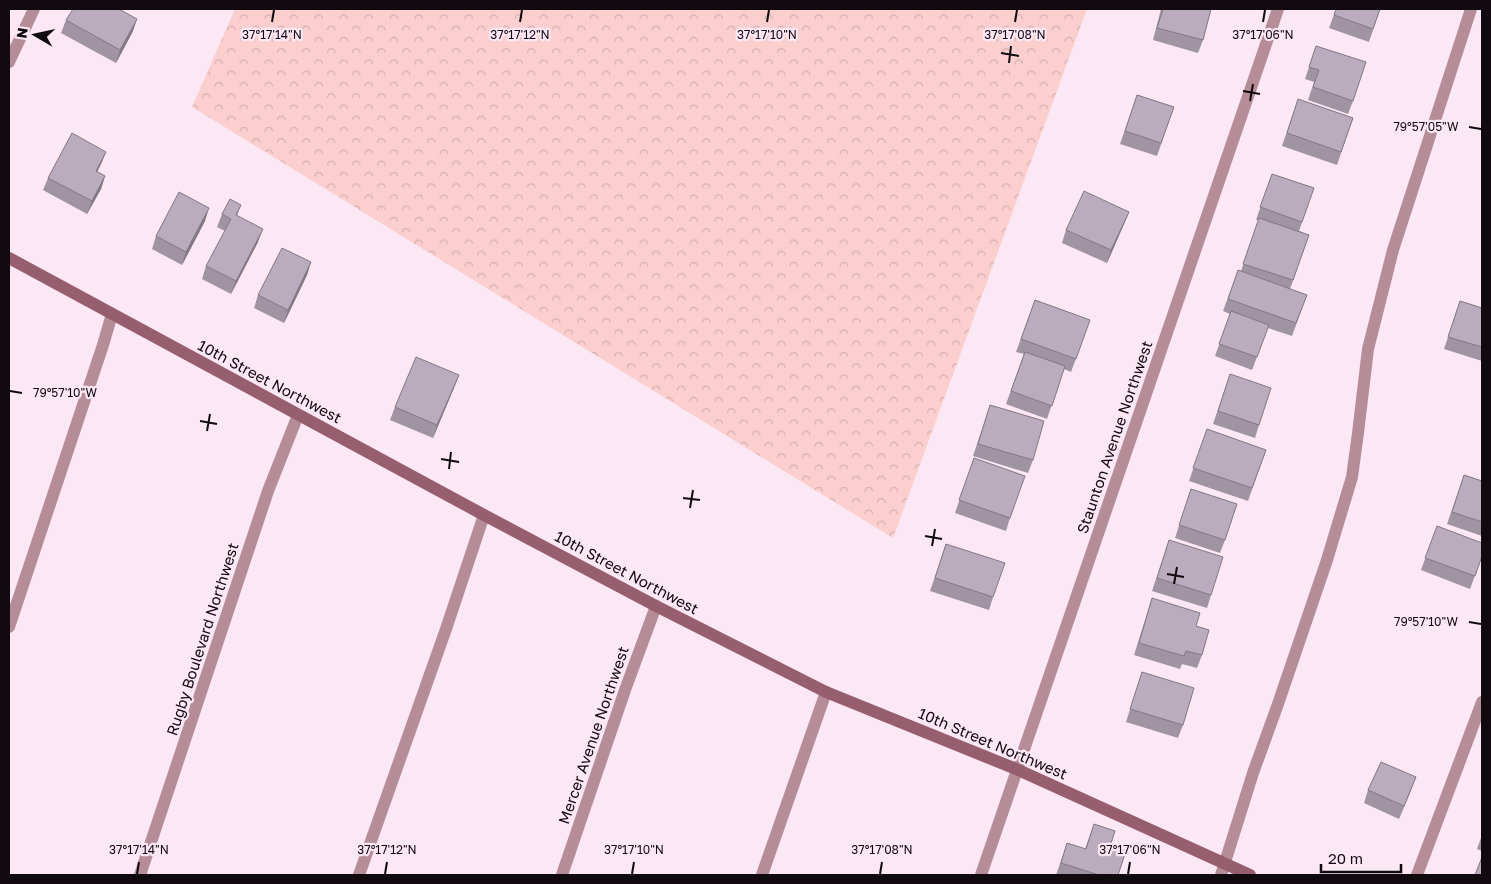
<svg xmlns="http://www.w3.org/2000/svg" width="1491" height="884" viewBox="0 0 1491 884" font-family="'Golos Text',sans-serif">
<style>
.forest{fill:url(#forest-crowns)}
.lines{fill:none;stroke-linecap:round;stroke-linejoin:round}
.lane{stroke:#b58d98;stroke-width:12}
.street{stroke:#b58d98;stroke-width:12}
.secondary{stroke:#965e6f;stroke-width:12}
.wall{fill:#a094a2}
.shaded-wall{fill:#827884}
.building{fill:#baacbc;stroke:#827884}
.ticks{fill:none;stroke:#100a0e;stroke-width:2}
.labels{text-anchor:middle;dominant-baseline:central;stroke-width:4.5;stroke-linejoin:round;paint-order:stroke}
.street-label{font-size:15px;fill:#100a0e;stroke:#fce7f4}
.ticks-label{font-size:12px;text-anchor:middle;fill:#100a0e;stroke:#fce7f4;stroke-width:4.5;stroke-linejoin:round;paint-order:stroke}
</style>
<defs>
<pattern id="forest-crowns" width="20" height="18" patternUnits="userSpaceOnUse" patternTransform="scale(1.25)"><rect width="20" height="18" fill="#facfce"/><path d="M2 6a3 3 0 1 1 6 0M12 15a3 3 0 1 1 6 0" fill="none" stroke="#d5b0b0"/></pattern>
</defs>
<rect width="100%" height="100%" fill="#fce7f4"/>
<path class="forest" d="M235,9h852l-194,529 -701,-431z"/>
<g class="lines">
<g class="lane">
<path d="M9,627l94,-282 9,-31"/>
<path d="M359,875l87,-246 38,-114"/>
<path d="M762,875l64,-183"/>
<path d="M1221,875l32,-102 25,-69 49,-144 25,-83 6,-44 10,-84 25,-99 78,-241"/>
</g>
<g class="street">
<path d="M9,62l25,-53"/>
<path d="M140,875l128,-384 30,-76"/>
<path d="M562,875l63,-185 31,-84"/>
<path d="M981,875l297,-866"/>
<path d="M1417,875l65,-173"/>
</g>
<path class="secondary" d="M9,258l475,257 172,91 170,86 190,77 234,106"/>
</g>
<g class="wall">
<path d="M1161,9h50l-8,31 -5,13 -45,-13z"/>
<path d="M1336,9h44l-11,33 -40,-14z"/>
<path d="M66,20l67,11 -17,32 -55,-30z"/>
<path d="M1316,46l37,55 -5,13 -40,-14 6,-18 -9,-3z"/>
<path d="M1137,95l37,12 -17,49 -37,-12z"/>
<path d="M1298,99l55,19 -16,47 -55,-19z"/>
<path d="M106,152l-5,12 -4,8 8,4 -4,13 -14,25 -44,-24 5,-12z"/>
<path d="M1272,174l42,14 -15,43 10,4 -19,54 17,6 -15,41 -24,-8 -16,42 -37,-14 15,-42 -7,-3 15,-41 3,1 17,-51h-2z"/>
<path d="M241,205l-4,11 21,26 -27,52 -29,-15 4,-13 19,-35 -8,-4 5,-13z"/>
<path d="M1129,212l-5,12 -17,39 -45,-20 4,-13z"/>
<path d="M205,221l-23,44 -30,-16 4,-13z"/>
<path d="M311,262l-4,13 -23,48 -30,-15 4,-13z"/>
<path d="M1035,300l55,20 -19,52 -7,-3 -17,50 -41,-15 18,-50 -8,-2z"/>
<path d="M1460,301l22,7v53l-38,-12z"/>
<path d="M1230,374l29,51 -4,13 -42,-14z"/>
<path d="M459,375l-26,63 -43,-18 5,-13z"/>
<path d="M990,405l43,55 -5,13 -55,-17z"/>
<path d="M1207,429l59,21 -18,51 -59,-20z"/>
<path d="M974,458l36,60 -4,13 -51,-18z"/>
<path d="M1464,475l18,6v55l-35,-12z"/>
<path d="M1191,489l34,51 -5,13 -45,-15z"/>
<path d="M1437,526l45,31 -12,32 -49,-19z"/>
<path d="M1169,540l42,55 -4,13 -55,-17z"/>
<path d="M946,544l47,53 -4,13 -59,-19z"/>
<path d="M1152,598l44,28 6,29 -5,13 -15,-4 -2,5 -46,-14z"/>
<path d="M1142,672l41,53 -5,13 -52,-16z"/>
<path d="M1368,790h43l-12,29 -35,-16z"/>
<path d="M1094,824l16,22 8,29h-62l11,-32 18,6z"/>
<path d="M1482,835v16l-5,-2z"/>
</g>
<g class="shaded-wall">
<path d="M137,19l-4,12 -17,32 4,-13z"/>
<path d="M106,152l-5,12 -10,20 5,-13z"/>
<path d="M105,176l-4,13 -14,25 5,-13z"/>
<path d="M209,208l-4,13 -23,44 4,-13z"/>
<path d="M1129,212l-5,12 -17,39 4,-13z"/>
<path d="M263,229l-5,13 -27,52 5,-13z"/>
<path d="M311,262l-4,13 -23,48 4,-13z"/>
<path d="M459,375l-5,13 -21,50 4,-13z"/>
<path d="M1416,777l-5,13 -12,29 5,-13z"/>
</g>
<g class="building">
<path d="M73,9h46l18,10 -17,31 -54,-30z"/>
<path d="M1163,9h48l-8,31 -46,-12z"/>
<path d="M1336,9h44l-7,20 -39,-14z"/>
<path d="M1316,46l50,16 -13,39 -40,-14 6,-17 -10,-3z"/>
<path d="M1137,95l37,12 -13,36 -36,-12z"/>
<path d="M1298,99l55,19 -12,34 -54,-19z"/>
<path d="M72,133l34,19 -10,19 9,5 -13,25 -44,-23z"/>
<path d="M1272,174l42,14 -12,34 -42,-15z"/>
<path d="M1084,191l45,21 -18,38 -45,-20z"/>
<path d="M179,192l30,16 -23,44 -30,-16z"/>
<path d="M230,199l11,6 -5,10 27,14 -27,52 -30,-15 25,-47 -9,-5z"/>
<path d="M1259,218l50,17 -16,45 -50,-16z"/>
<path d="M282,248l29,14 -23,48 -30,-15z"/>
<path d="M1238,270l69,25 -11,28 -68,-24z"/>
<path d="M1035,300l55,20 -14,39 -55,-20z"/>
<path d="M1460,301l22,7v39l-34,-10z"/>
<path d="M1231,311l38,14 -12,32 -38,-13z"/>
<path d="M1025,352l40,14 -13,40 -41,-15z"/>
<path d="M416,357l43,18 -22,50 -42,-18z"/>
<path d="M1230,374l41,14 -12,37 -41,-14z"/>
<path d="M990,405l54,16 -11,39 -55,-16z"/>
<path d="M1207,429l59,21 -14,38 -59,-20z"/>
<path d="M974,458l51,18 -15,42 -51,-18z"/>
<path d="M1464,475l18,6v41l-30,-10z"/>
<path d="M1191,489l46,15 -12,36 -46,-15z"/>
<path d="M1437,526l45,17v13l-7,20 -50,-18z"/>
<path d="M1169,540l54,17 -12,38 -54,-17z"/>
<path d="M946,544l59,19 -12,34 -58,-19z"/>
<path d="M1152,598l48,15 -4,13 13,4 -7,25 -16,-4 -2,5 -45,-13z"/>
<path d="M1142,672l52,16 -11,37 -53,-16z"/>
<path d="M1381,762l35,15 -12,29 -36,-16z"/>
<path d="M1094,824l21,7 -5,15 16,5 -8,24h-19l-38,-12 6,-20 19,6z"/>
<path d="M1482,857v18h-7z"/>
</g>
<path class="ticks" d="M272,22l2,-12M520,22l2,-12M767,22l2,-12M1015,22l2,-12M1263,22l2,-12M1001,53l18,3M1009,63l2,-17M1243,91l17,3M1250,101l3,-17M1469,127l12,2M10,391l12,2M200,421l17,3M207,431l3,-17M441,459l18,3M449,469l2,-17M683,498l17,2M690,508l3,-18M925,536l17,3M932,546l3,-17M1167,574l17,3M1174,584l3,-17M1469,622l12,2M137,874l2,-12M385,874l2,-12M632,874l2,-12M880,874l2,-12M1128,874l2,-12"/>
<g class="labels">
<g class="street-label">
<text transform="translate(270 381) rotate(28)">10th Street Northwest</text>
<text transform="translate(1114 437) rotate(-71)">Staunton Avenue Northwest</text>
<text transform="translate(627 572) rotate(28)">10th Street Northwest</text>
<text transform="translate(202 639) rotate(-72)">Rugby Boulevard Northwest</text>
<text transform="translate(593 735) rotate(-71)">Mercer Avenue Northwest</text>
<text transform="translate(993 743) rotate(23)">10th Street Northwest</text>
</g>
</g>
<g class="ticks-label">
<text x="272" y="39">37°17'14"N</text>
<text x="520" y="39">37°17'12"N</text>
<text x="767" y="39">37°17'10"N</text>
<text x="1015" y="39">37°17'08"N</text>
<text x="1263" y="39">37°17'06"N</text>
<text x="1426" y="131">79°57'05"W</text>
<text x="65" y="397">79°57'10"W</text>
<text x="1426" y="626">79°57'10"W</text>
<text x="139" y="854">37°17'14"N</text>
<text x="387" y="854">37°17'12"N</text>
<text x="634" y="854">37°17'10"N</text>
<text x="882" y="854">37°17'08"N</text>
<text x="1130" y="854">37°17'06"N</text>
</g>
<rect width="1491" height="884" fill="none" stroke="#100a0e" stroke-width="20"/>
<g transform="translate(35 35) rotate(279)" stroke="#fce7f4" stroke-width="4" paint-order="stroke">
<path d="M0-4L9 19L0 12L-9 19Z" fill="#100a0e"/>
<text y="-8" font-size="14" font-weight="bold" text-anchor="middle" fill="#100a0e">N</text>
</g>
<path d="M1321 864v8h80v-8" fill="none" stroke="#100a0e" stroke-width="2.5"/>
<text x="1328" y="864" font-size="15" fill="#100a0e" stroke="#fce7f4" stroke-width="4" paint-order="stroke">20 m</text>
</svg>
